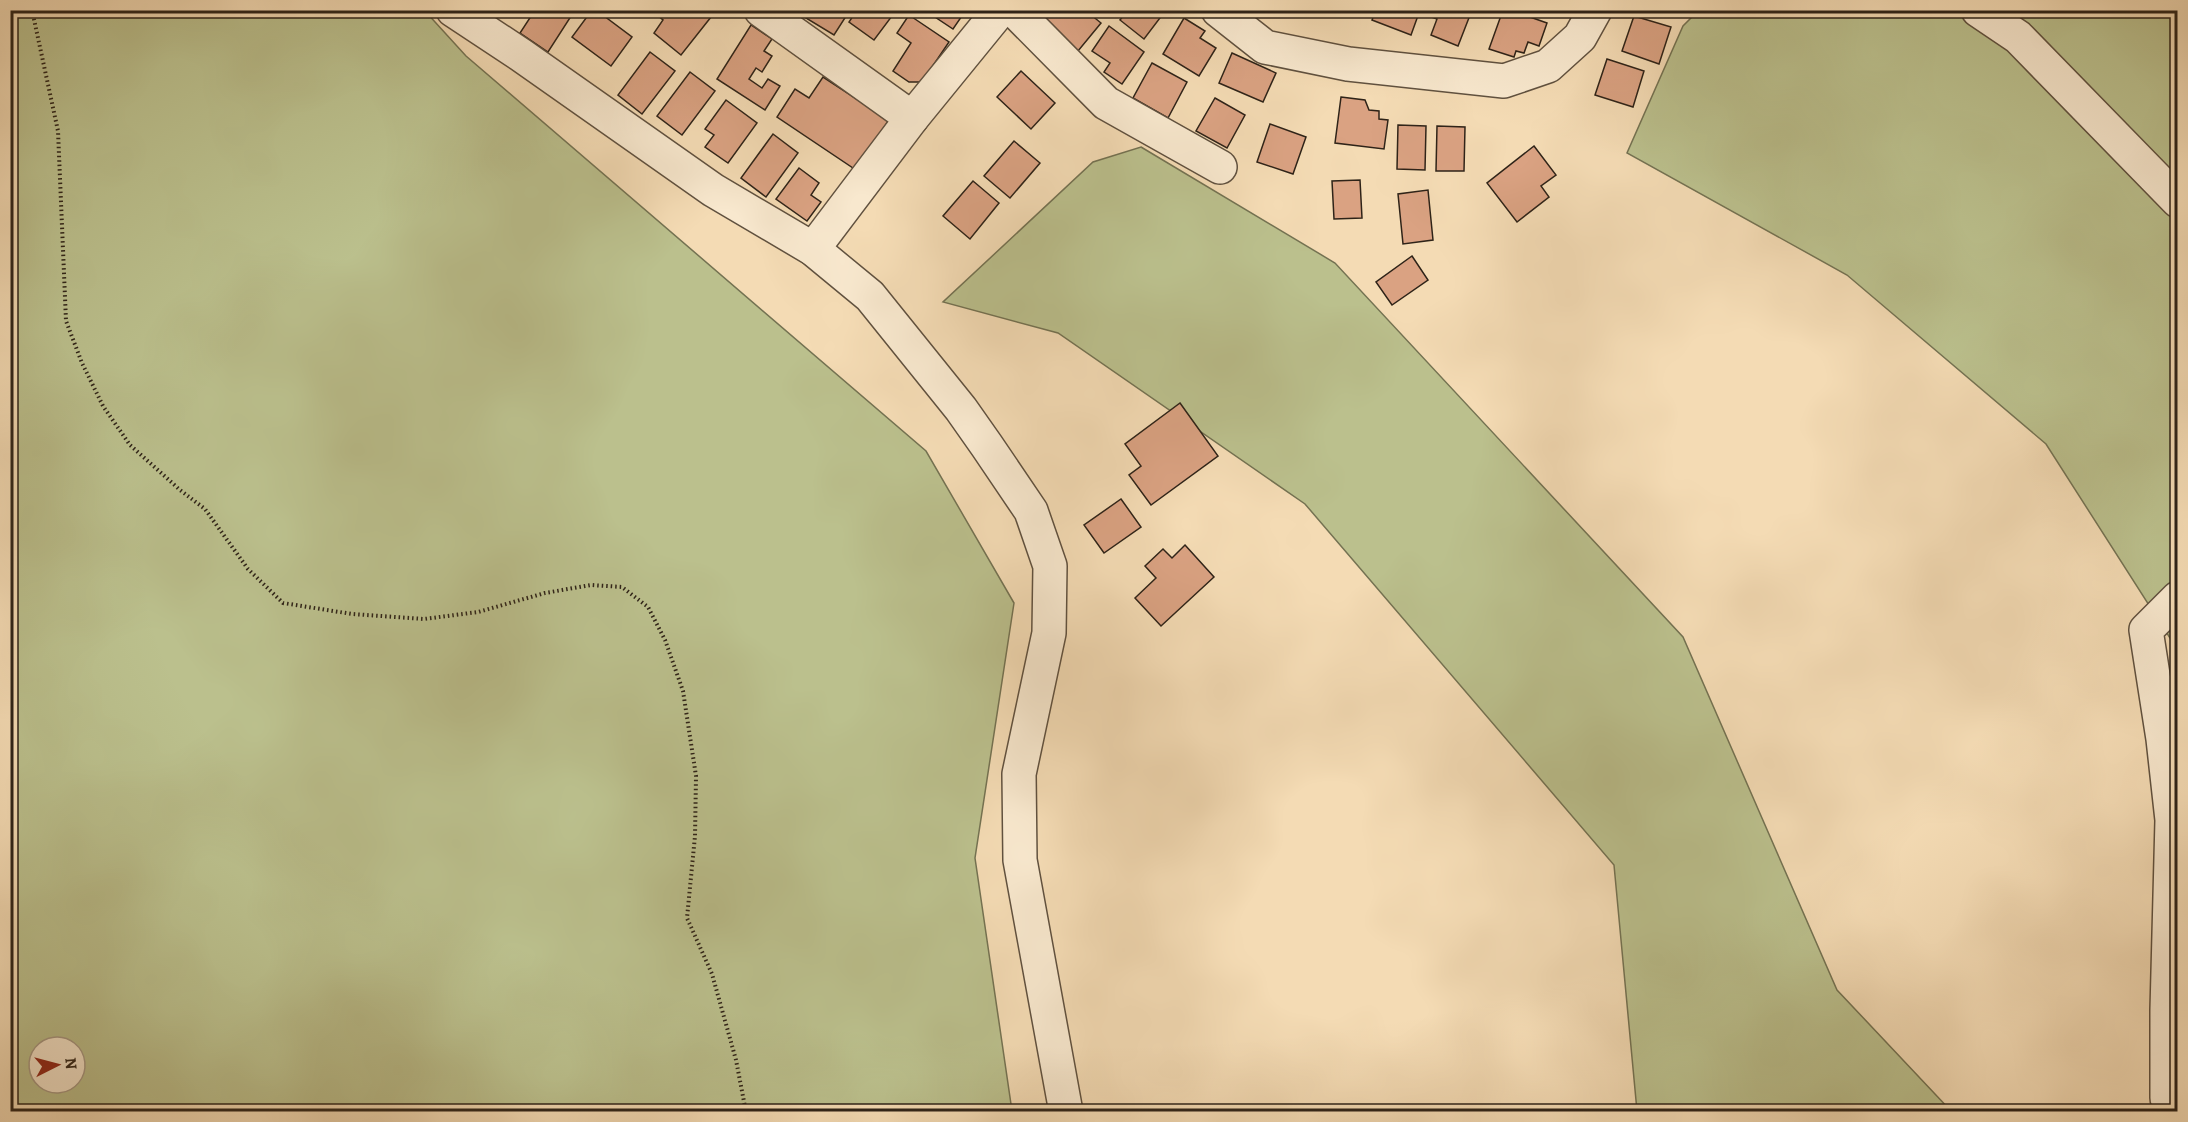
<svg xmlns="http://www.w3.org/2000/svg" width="2188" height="1122" viewBox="0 0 2188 1122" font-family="Alegreya,serif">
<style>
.green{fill:#bbc08d;stroke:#747252;stroke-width:1.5;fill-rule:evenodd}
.building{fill:#daa282;stroke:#2e2318;stroke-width:1.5}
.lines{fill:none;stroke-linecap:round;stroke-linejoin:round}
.minor-casing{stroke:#60513f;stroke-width:36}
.path{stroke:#2e2318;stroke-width:4;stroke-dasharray:1.5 3;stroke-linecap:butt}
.minor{stroke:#f8e8ce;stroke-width:33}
</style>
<rect width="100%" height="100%" fill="#f4dbb4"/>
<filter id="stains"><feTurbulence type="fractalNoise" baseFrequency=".00333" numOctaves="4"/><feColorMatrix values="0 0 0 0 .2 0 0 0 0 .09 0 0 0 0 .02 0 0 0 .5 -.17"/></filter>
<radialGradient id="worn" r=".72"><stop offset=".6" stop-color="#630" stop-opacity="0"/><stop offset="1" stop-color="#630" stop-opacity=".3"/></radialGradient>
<g class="green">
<path d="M10,11h415l41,45 460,395 88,152 -39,255 37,253h-1001zM39,1047h36v36h-36z"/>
<path d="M1698,11h479v638l-131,-205 -199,-169 -220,-122 56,-127z"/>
<path d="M1141,147l194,116 348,374 154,353 114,121h-314l-23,-246 -309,-361 -247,-171 -115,-31 150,-140z"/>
</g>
<g class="building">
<path d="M535,10h40l-27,42 -28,-19z"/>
<path d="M592,10h4l36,27 -21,29 -39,-29z"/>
<path d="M651,10h52l8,7 -30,38 -27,-22 9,-13z"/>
<path d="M804,10h46l-16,25 -33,-20z"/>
<path d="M857,10h37l1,2 -21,28 -25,-18z"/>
<path d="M939,10h27l-13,19 -18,-12z"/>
<path d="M1036,10h24l5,4 3,-4h17l16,13 -23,28 -44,-38z"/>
<path d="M1128,10h38l-22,29 -24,-19z"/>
<path d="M1376,10h44l-9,25 -39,-15z"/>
<path d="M1427,10h45l-14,36 -27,-11 6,-16 -11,-4z"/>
<path d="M1503,10h7l37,13 -8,23 -11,-4 -4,11 -8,-2 -2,6 -25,-8z"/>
<path d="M909,15l40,27 -27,40h-13l-16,-11 18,-28 -14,-10z"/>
<path d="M1634,16l37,11 -12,37 -37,-13z"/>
<path d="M1184,18l21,13 -5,7 16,10 -17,28 -36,-22z"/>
<path d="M751,25l21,14 -8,12 8,5 -10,16 -6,-4 -7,11 13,9 6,-9 12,7 -15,24 -48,-31z"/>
<path d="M1109,26l35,26 -22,32 -18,-12 6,-9 -18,-12z"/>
<path d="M650,52l25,19 -33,43 -24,-19z"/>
<path d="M1232,53l44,20 -13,29 -44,-19z"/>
<path d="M1607,59l37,12 -11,36 -38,-12z"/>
<path d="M1152,63l35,19 -19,36 -35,-20z"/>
<path d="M1021,71l34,32 -24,26 -34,-32z"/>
<path d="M690,72l25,19 -33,44 -25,-19z"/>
<path d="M823,77l66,43 -33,50 -79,-53 18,-28 14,9z"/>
<path d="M1341,97l24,3 4,10 10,1v8l9,1 -4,29 -49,-6z"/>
<path d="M1215,98l30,17 -18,33 -31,-17z"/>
<path d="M726,100l31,23 -29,40 -23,-16 9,-12 -9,-6z"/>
<path d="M1270,124l36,13 -13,37 -36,-12z"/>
<path d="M1398,125l28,1 -1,44 -28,-1z"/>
<path d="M1437,126l28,1 -1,44h-28z"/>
<path d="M773,134l25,19 -32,44 -25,-19z"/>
<path d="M1014,141l26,22 -30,35 -26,-22z"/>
<path d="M1534,146l22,29 -15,11 8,11 -32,25 -30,-39z"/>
<path d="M799,168l20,15 -8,12 10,7 -14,19 -31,-22z"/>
<path d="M1360,180l2,38 -28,1 -2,-38z"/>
<path d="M973,181l26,22 -29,36 -27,-23z"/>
<path d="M1428,190l5,50 -30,4 -5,-50z"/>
<path d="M1412,256l16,24 -36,25 -16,-23z"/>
<path d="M1180,403l38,53 -67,49 -22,-30 12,-9 -16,-22z"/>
<path d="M1121,499l20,28 -37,26 -20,-28z"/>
<path d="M1185,545l29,32 -53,49 -26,-28 21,-20 -11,-12 18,-17 9,9z"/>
</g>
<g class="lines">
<defs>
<g id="minor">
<path d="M453,10l68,45 192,135 100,59 57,47 91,113 26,37 44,65 19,55 -1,67 -30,141 1,86 46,252"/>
<path d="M761,10l151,108"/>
<path d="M1014,10l92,93 114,64"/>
<path d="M1218,10l47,37 83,17 156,17 44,-15 32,-29 15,-27"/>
<path d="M1978,10l40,27 160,164"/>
<path d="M813,249l99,-131 88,-108"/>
<path d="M2178,598l-32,32 17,109 9,81 -5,190v88l11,7"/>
</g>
</defs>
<use href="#minor" class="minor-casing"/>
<path class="path" d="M32,10l26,121 8,190 16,42 21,43 27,39 50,45 25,19 43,60 35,34 69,11 72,5 54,-7 67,-19 46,-8 31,2 26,20 17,33 18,51 13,85 -1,60 -8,82 25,56 24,86 10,52"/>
<use href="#minor" class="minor"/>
</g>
<rect width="2188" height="1122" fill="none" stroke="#f4dbb4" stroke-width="36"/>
<rect x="12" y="12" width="2164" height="1098" fill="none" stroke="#2e2318" stroke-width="3"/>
<rect x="18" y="18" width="2152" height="1086" fill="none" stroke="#2e2318" stroke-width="1.5"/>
<g transform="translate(57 1065) rotate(84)"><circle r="28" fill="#f8e8ce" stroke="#a79985" stroke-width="1.5"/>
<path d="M0-4.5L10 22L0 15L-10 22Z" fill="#8f2418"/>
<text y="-9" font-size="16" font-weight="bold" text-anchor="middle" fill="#2e2318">N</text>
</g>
<rect width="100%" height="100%" filter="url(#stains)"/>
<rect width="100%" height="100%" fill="url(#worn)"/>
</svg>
